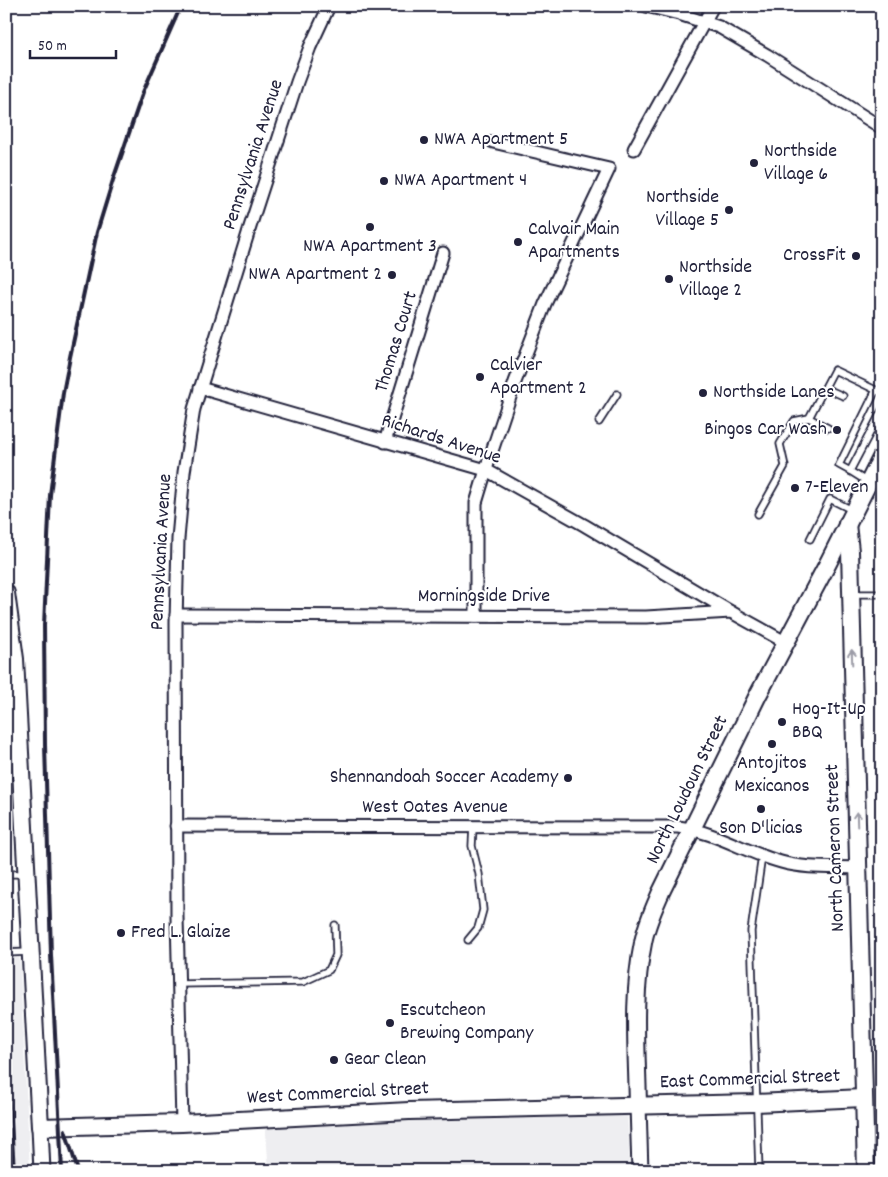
<svg xmlns="http://www.w3.org/2000/svg" width="888" height="1177" viewBox="0 0 888 1177" font-family="Dekko,sans-serif">
<style>
.built{fill:#eeeef1}
.lines{fill:none;stroke-linecap:round;stroke-linejoin:round}
.lane-casing{stroke:#22223b;stroke-width:9}
.street-casing{stroke:#22223b;stroke-width:15}
.secondary-casing{stroke:#22223b;stroke-width:19}
.primary-casing{stroke:#22223b;stroke-width:20}
.lane{stroke:#fff;stroke-width:5.5}
.street{stroke:#fff;stroke-width:11}
.secondary{stroke:#fff;stroke-width:15}
.primary{stroke:#fff;stroke-width:16}
.rail{stroke:#22223b;stroke-width:4}
.oneway{stroke:#9c9ca7}
.poi-dot{fill:#22223b;stroke:#fff;stroke-width:2}
.labels{text-anchor:middle;dominant-baseline:central;stroke-width:4;stroke-linejoin:round;paint-order:stroke}
.poi-label{font-size:20px;fill:#22223b;stroke:#fff;text-anchor:start}
.street-label{font-size:20px;fill:#22223b;stroke:#fff}
</style>
<rect width="100%" height="100%" fill="#fff"/>
<filter id="ink" filterUnits="userSpaceOnUse"><feTurbulence type="fractalNoise" baseFrequency=".02" numOctaves="2"/><feDisplacementMap in="SourceGraphic" scale="10" xChannelSelector="R" yChannelSelector="G"/><feConvolveMatrix kernelMatrix="1 2 1 2 8 2 1 2 1" color-interpolation-filters="sRGB"/></filter>
<g filter="url(#ink)">
<g class="built">
<path d="M6,945h13l11,226h-24z"/>
<path d="M627,1110l3,61h-361l-4,-49z"/>
</g>
<g class="lines">
<defs>
<g id="lane">
<path d="M825,388l18,8"/>
<path d="M809,418l19,10"/>
<path d="M599,422l18,-28"/>
<path d="M850,471l-11,-6 37,-75"/>
<path d="M866,481l-16,-10 32,-61"/>
<path d="M758,514l27,-48 -5,-22 14,-23 15,-3 25,-48 48,23"/>
<path d="M810,539l20,-40 22,11"/>
<path d="M853,594h29"/>
<path d="M6,874h18"/>
<path d="M468,940l10,-12 5,-18 -4,-36 -7,-28 1,-19"/>
<path d="M6,953l23,-1"/>
<path d="M178,984l125,-2 26,-12 7,-15 -1,-30"/>
<path d="M759,1171l-8,-240 11,-75"/>
</g>
<g id="street">
<path d="M646,6l33,8 40,13 48,28 115,73"/>
<path d="M634,149l79,-143"/>
<path d="M200,388l286,82 98,55 147,87"/>
<path d="M385,442l58,-189"/>
<path d="M176,615l470,2 85,-5 54,30"/>
<path d="M476,616v-113l13,-43 26,-78 30,-78 64,-135 -116,-27"/>
<path d="M176,826l502,1c39,5 66,25 103,35 24,7 52,5 77,6"/>
<path d="M182,1123l-5,-206 -1,-295 2,-83 6,-67 10,-63 56,-182 47,-145 13,-35 19,-41"/>
</g>
<g id="secondary">
<path d="M638,1105l2,66"/>
<path d="M40,1127l2,44"/>
</g>
<g id="primary">
<path d="M847,524l3,27 16,620"/>
<path d="M6,593l9,66 25,468 142,-4 227,-12 347,-8 107,-5"/>
<path d="M638,1105c-1,-54 -6,-109 5,-162 3,-18 11,-35 18,-51l97,-197 69,-130 55,-109"/>
</g>
</defs>
<use href="#lane" class="lane-casing"/>
<use href="#street" class="street-casing"/>
<use href="#secondary" class="secondary-casing"/>
<use href="#primary" class="primary-casing"/>
<use href="#lane" class="lane"/>
<use href="#street" class="street"/>
<use href="#secondary" class="secondary"/>
<use href="#primary" class="primary"/>
<g class="rail">
<path d="M6,1039l8,132"/>
<path d="M65,1130l13,41"/>
<path d="M62,1171l-11,-216 -6,-210 -1,-120 6,-130 13,-102 7,-36 27,-125 16,-52 30,-88 38,-86"/>
</g>
</g>
<defs><path id="oneway-shaft" d="M-6 0H5M1.5-3L5.5 0L1.5 3" fill="none" stroke-width="1.6" stroke-linecap="round" stroke-linejoin="round" transform="scale(1.25)"/></defs>
<g class="oneway">
<use href="#oneway-shaft" transform="translate(852 657) rotate(-92)"/>
<use href="#oneway-shaft" transform="translate(857 819) rotate(-92)"/>
</g>
</g>
<g class="poi-dot">
<circle cx="424" cy="140" r="5"/>
<circle cx="754" cy="163" r="5"/>
<circle cx="384" cy="181" r="5"/>
<circle cx="729" cy="210" r="5"/>
<circle cx="370" cy="227" r="5"/>
<circle cx="518" cy="242" r="5"/>
<circle cx="856" cy="256" r="5"/>
<circle cx="392" cy="275" r="5"/>
<circle cx="669" cy="279" r="5"/>
<circle cx="480" cy="377" r="5"/>
<circle cx="703" cy="393" r="5"/>
<circle cx="837" cy="430" r="5"/>
<circle cx="795" cy="488" r="5"/>
<circle cx="782" cy="722" r="5"/>
<circle cx="772" cy="744" r="5"/>
<circle cx="568" cy="778" r="5"/>
<circle cx="761" cy="809" r="5"/>
<circle cx="121" cy="933" r="5"/>
<circle cx="390" cy="1023" r="5"/>
<circle cx="334" cy="1060" r="5"/>
</g>
<g class="labels">
<g class="poi-label">
<text x="434" y="140">NWA Apartment 5</text>
<text x="764" y="152">Northside<tspan x="764" dy="23">Village 6</tspan></text>
<text x="394" y="181">NWA Apartment 4</text>
<text x="719" y="198" text-anchor="end">Northside<tspan x="719" dy="23">Village 5</tspan></text>
<text x="528" y="230">Calvair Main<tspan x="528" dy="23">Apartments</tspan></text>
<text x="370" y="247" text-anchor="middle">NWA Apartment 3</text>
<text x="846" y="256" text-anchor="end">CrossFit</text>
<text x="679" y="268">Northside<tspan x="679" dy="23">Village 2</tspan></text>
<text x="382" y="275" text-anchor="end">NWA Apartment 2</text>
<text x="490" y="366">Calvier<tspan x="490" dy="23">Apartment 2</tspan></text>
<text x="713" y="393">Northside Lanes</text>
<text x="827" y="430" text-anchor="end">Bingos Car Wash</text>
<text x="805" y="488">7-Eleven</text>
<text x="792" y="710">Hog-It-Up<tspan x="792" dy="23">BBQ</tspan></text>
<text x="772" y="764" text-anchor="middle">Antojitos<tspan x="772" dy="23">Mexicanos</tspan></text>
<text x="558" y="778" text-anchor="end">Shennandoah Soccer Academy</text>
<text x="761" y="829" text-anchor="middle">Son D'licias</text>
<text x="131" y="933">Fred L. Glaize</text>
<text x="400" y="1011">Escutcheon<tspan x="400" dy="23">Brewing Company</tspan></text>
<text x="344" y="1060">Gear Clean</text>
</g>
<g class="street-label">
<text transform="translate(254 155) rotate(-72)">Pennsylvania Avenue</text>
<text transform="translate(397 342) rotate(-73)">Thomas Court</text>
<text transform="translate(441 440) rotate(18)">Richards Avenue</text>
<text transform="translate(162 552) rotate(-87)">Pennsylvania Avenue</text>
<text x="484" y="597">Morningside Drive</text>
<text transform="translate(688 790) rotate(-64)">North Loudoun Street</text>
<text x="435" y="808">West Oates Avenue</text>
<text transform="translate(836 848) rotate(-92)">North Cameron Street</text>
<text transform="translate(750 1080) rotate(-2)">East Commercial Street</text>
<text transform="translate(338 1094) rotate(-3)">West Commercial Street</text>
</g>
</g>
<rect width="888" height="1177" fill="none" stroke="#fff" stroke-width="25"/>
<rect x="12" y="12" width="863" height="1152" fill="none" stroke="#22223b" stroke-width="2" filter="url(#ink)"/>
<path d="M30 50v8h86v-8" fill="none" stroke="#22223b" stroke-width="2.5"/>
<text x="38" y="50" font-size="15" fill="#22223b" stroke="#ffffff" stroke-width="4" paint-order="stroke">50 m</text>
</svg>
